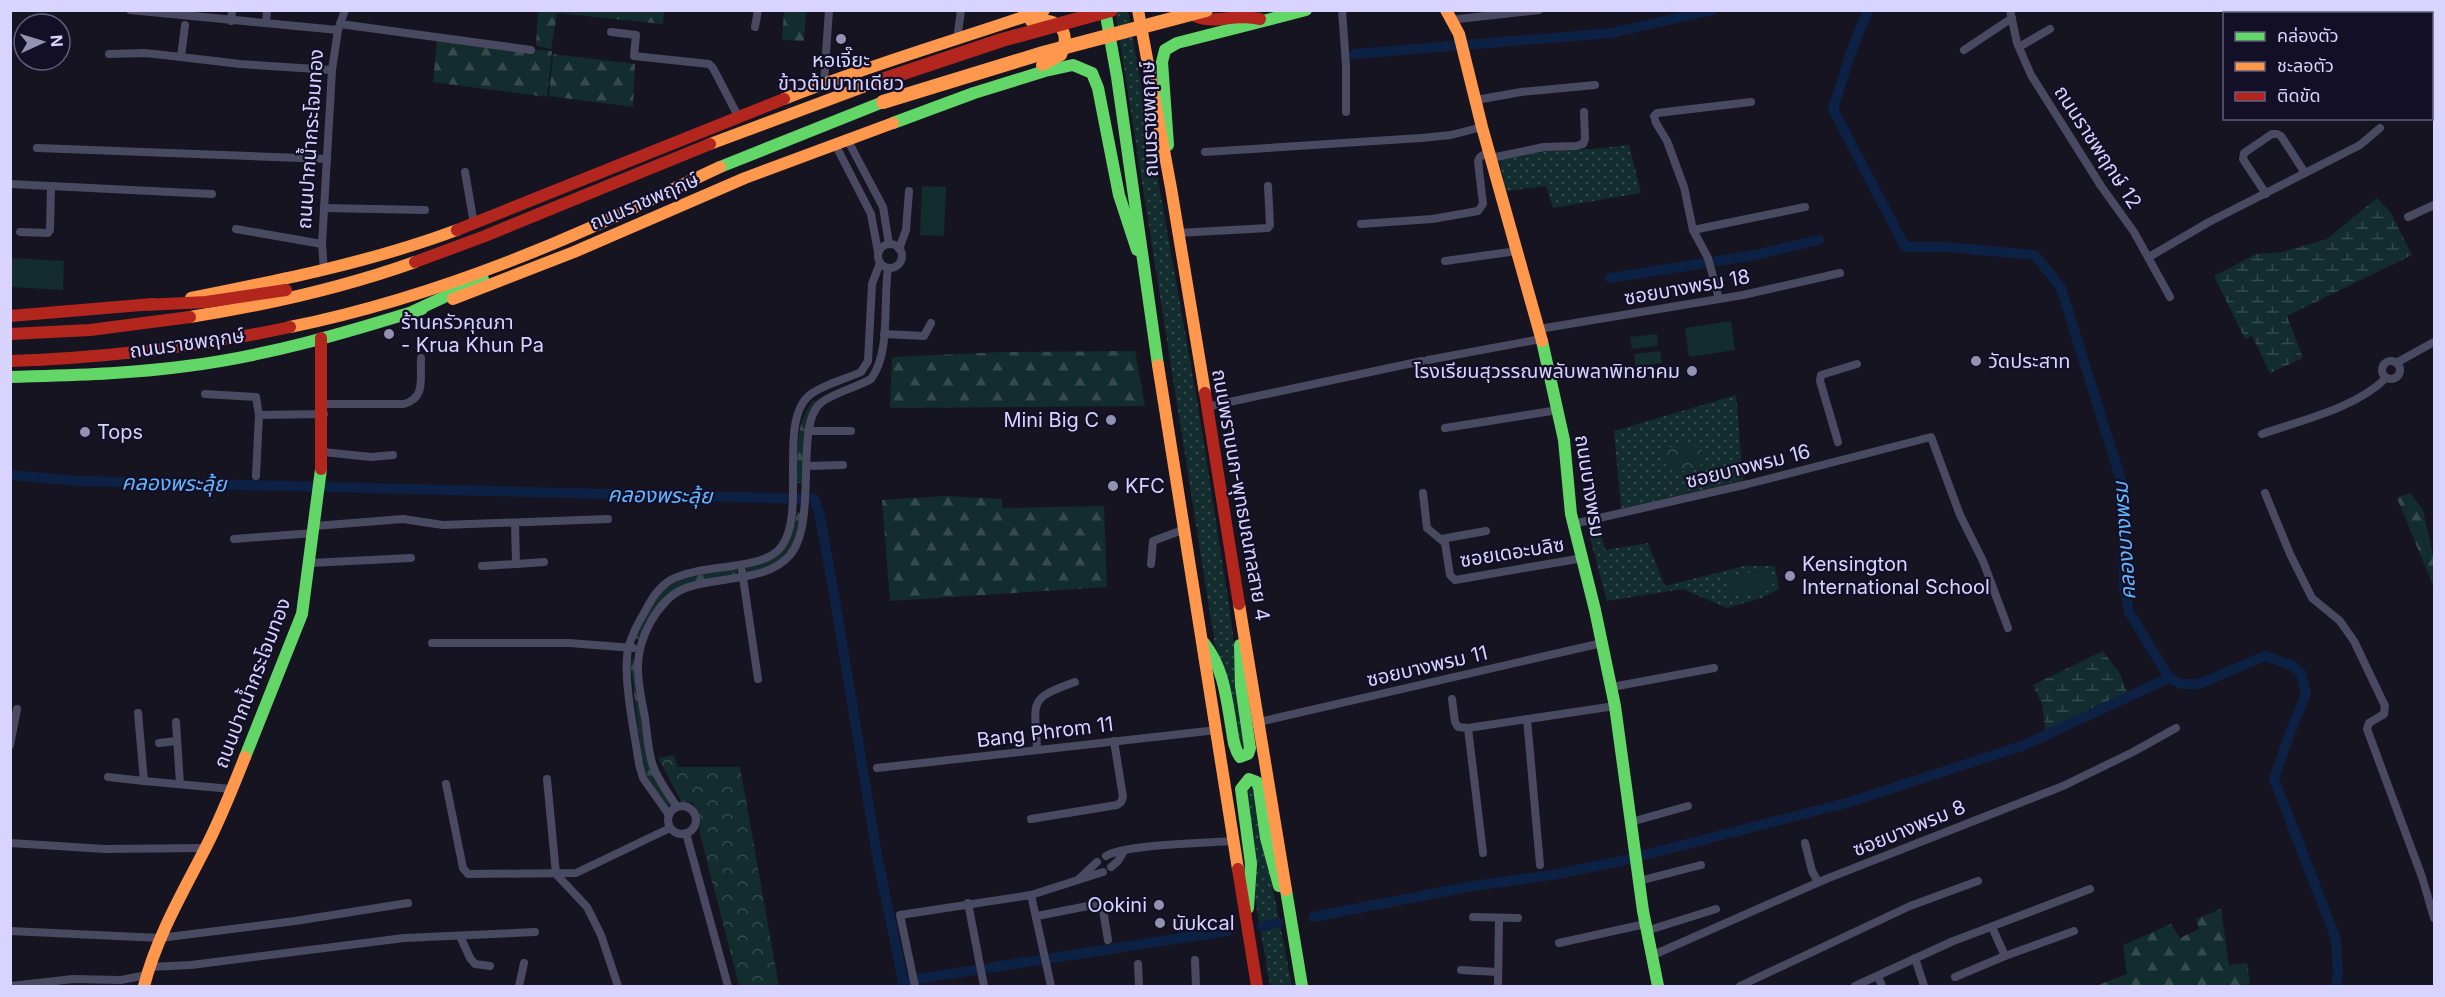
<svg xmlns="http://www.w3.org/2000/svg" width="2445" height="997" viewBox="0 0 2445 997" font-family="Inter,'Noto Sans Thai',sans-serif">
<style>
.grass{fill:url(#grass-dots)}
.forest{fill:url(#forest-firs)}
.wetland{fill:url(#wetland-marsh)}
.park{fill:url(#park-crowns)}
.pitch{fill:#132c2d}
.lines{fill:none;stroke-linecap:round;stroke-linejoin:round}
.canal{stroke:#0d2144;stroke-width:10}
.street{stroke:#4a4962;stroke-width:8}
.fast{stroke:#63d668;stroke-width:12}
.slow{stroke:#ff974d;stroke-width:12}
.jam{stroke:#b3261e;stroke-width:12}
.slow-bridge{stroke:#ff974d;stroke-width:14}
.jam-bridge{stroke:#b3261e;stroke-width:14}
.poi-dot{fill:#9591b1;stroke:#130f26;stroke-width:2}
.labels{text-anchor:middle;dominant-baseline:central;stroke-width:4.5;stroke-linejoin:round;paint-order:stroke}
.poi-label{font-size:20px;fill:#d9d4ff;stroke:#130f26;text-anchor:start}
.street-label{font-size:20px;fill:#d9d4ff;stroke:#130f26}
.water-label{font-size:21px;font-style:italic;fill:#62b6ff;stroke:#130f26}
</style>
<defs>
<pattern id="grass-dots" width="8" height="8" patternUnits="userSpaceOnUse" patternTransform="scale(1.5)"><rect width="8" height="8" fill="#132c2d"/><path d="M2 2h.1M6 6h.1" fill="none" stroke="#354a4c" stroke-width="1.8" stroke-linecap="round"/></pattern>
<pattern id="forest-firs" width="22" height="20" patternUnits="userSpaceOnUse" patternTransform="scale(1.5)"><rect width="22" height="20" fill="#132c2d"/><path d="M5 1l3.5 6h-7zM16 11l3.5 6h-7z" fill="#354a4c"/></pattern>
<pattern id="wetland-marsh" width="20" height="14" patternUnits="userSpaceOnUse" patternTransform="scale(1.5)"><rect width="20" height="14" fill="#132c2d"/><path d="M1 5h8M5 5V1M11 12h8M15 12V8" fill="none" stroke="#354a4c"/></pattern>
<pattern id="park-crowns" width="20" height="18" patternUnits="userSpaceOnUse" patternTransform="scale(1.5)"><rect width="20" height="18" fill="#132c2d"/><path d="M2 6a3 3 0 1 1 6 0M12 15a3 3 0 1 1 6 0" fill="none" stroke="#354a4c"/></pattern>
</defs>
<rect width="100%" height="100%" fill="#161421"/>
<g class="grass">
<path d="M1115,11h13l69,388 35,226 12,123h-3l-17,-77 -9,-26z"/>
<path d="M1629,145l12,48 -88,15 -7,-22 -40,5 -7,-31 49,-11h44z"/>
<path d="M1736,395l7,85 -122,29 -7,-78z"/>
<path d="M1599,524l6,26 43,-7 17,43 79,-20h31l4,23 -18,9 -34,10 -44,-19 -76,12 -20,-74z"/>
<path d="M1246,786l5,1 4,10 37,189h-22l-15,-88z"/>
</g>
<g class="forest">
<path d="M533,11l131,-1v1l-1,13 -106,-11 -6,36 -15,-3 2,-35z"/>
<path d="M784,11h22l-2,30 -22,-1z"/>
<path d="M437,41l115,10 -5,46 -114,-15z"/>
<path d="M553,54l82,10 -2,43 -84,-11z"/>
<path d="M1135,351l10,55 -255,2 2,-51 112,-5z"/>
<path d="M814,400l3,3c-16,27 -13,49 -15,80h-5c1,-28 -3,-61 17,-83z"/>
<path d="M2410,493l13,17 11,49v29l-37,-90z"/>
<path d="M946,496l56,3v9l102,-2 3,81 -217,14 -8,-101z"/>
<path d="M797,512l4,1c-11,43 -10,46 -54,60l-1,-7c36,-15 43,-13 51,-54z"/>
<path d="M737,569v6l-54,11 -43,54 -5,-2c6,-12 11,-28 19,-38 20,-26 54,-26 83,-31z"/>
<path d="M630,659h5l11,91 5,21 22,33 -5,3 -21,-31 -5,-16z"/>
<path d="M2221,909l8,56 18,-2 3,21 -16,2h-138l31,-12 -4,-29 48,-21 9,14 19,-9 -3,-10z"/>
</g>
<g class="wetland">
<path d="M2377,198l14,15 21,42 -125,61 16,42 -33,15 -18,-37 -7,3 -31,-63 42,-22 26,-2 45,-13z"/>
<path d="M2103,651l17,23 8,20 -82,39 -4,-29 -9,-19z"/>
</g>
<g class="park">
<path d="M1681,444l14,2 8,5 1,11c-11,13 -38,13 -43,-5l3,-8z"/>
<path d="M674,755l3,12h63l39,219h-40l-39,-152 -1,-16 -6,-15 -12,-2 -23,-43z"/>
</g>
<g class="pitch">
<path d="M922,186l24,1 -2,49 -24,-1z"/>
<path d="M11,258l53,3 -1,29 -52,-3z"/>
<path d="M1731,321l4,29 -46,7 -4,-29z"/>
<path d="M1657,334l1,12 -26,3 -2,-12z"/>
<path d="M1660,351l2,12 -27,3 -1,-12z"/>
<path d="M1770,570l3,20 -44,6 -2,-20z"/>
</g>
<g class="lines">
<g class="canal">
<path d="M1868,10l-17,42 -18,57 72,138h41l89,8 26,33 63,202v95l5,27 40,66 12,6h18l66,-28 26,9 10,8 5,21 -15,36 -17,49 62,160 2,35 -2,12"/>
<path d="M1354,54l258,-21 100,-23"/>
<path d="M1610,278l140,-22 69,-16"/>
<path d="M10,475l69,6 735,18 5,13 14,76 44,267 27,131"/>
<path d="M1313,917l160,-31 79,-11 69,-14 229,-59 172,-56 147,-68"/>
<path d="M1262,926l16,-3"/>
<path d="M904,981l323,-50"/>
</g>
<g class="street">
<path d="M130,10l208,20"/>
<path d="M1342,10l4,55v47"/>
<path d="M2010,10l7,33 14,32 70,111 33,46 36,65"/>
<path d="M1458,19l81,-9"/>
<path d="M231,21l1,-11"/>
<path d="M266,23l1,-13"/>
<path d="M340,24l191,26"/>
<path d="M185,25l-4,32 59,7 92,6"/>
<path d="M755,27l3,-17"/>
<path d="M611,32l25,3 -2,21 75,8 4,4 25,48"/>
<path d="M957,40l4,-30"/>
<path d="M2019,47l31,-18"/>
<path d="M1964,50l48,-32"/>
<path d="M109,54l36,-1 36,4"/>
<path d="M824,83l5,-73"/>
<path d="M1476,100l45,-8 74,-7"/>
<path d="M847,139l36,68 6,37"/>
<path d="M835,144l36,70 7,38"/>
<path d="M37,148l290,11"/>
<path d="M1205,152l216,-14 30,-3 31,-8"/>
<path d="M1491,158l53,-11 32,-1 7,-2 2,-5 -1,-27"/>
<path d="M465,172l9,52"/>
<path d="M10,184l202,10"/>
<path d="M2266,194l-23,-35 1,-6 28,-19h5l4,2 24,37"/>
<path d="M324,208l101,2"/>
<path d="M2408,217l26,-12"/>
<path d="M1361,224l71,-5 46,-8 5,-7 -5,-43 2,-4 9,-6"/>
<path d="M236,229l86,15"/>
<path d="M1693,230l112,-23"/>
<path d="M20,232l28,1 2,-3 1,-44"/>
<path d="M1178,233l90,-5 2,-3 -2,-39"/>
<circle cx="890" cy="256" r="12"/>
<path d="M899,249l7,-19 3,-39"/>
<path d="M2149,257l60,-35 151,-77 20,-17"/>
<path d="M1445,261l72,-10"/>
<path d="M324,271l-2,-27 10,-174 6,-40 7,-20"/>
<path d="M1719,299l-11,-41 -15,-28 -9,-43 -17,-46 -11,-18 -2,-7 3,-3 94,-11"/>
<path d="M1539,329l204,-34 97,-22"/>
<path d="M884,334l40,2 7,-13"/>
<path d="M1428,360l113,-21"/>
<circle cx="2391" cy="370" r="9"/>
<path d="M2396,363l38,-21"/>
<path d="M205,394l51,3 3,18"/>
<path d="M324,404h80c22,-6 16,-26 17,-46"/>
<path d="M1206,407l216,-46"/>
<path d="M1445,428l113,-18"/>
<path d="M808,431h43"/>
<path d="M2262,434c40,-14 94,-26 124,-56"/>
<path d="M1838,442l-18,-61 1,-6 36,-11"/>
<path d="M323,452l48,5 22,-2"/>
<path d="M807,466l36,-1"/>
<path d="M256,476l3,-61 65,-1"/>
<path d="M1423,493l4,35 18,15 5,32 5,5 128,-22"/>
<path d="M2265,493l25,61 22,44 28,23 14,20 31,65 -1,8 -15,9 -2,6 55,148 12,41"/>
<path d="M515,523l1,41 28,-2"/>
<path d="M1573,524l175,-40 183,-47 29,78 23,46 25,67"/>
<path d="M315,526l88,-7 40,6 165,-6"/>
<path d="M234,539l80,-6"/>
<path d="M1441,539l45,-8"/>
<path d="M310,563l101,-5"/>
<path d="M1151,564l2,-23 32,-12"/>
<path d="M482,566l34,-2"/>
<path d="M742,571l16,108"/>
<path d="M432,643h137l64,5"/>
<path d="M1612,687l102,-19"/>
<path d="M1452,699l3,23 3,5 10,1 147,-22"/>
<path d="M138,713l6,68 87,8"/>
<path d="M1527,719l13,146"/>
<path d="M176,722l4,62"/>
<path d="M1259,722l343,-79"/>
<path d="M1468,728l15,125"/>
<path d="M159,743l18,-2"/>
<path d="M10,745l7,-36"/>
<path d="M1037,749c-2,-48 -10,-50 38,-67"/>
<path d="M877,768l340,-38"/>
<path d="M108,777l36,4"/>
<path d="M547,779l9,95 31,33 14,28 17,51"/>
<path d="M446,784l17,84 5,6 108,-1 94,-45"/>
<circle cx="682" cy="820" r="14"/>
<path d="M677,807c-9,-14 -20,-28 -25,-44 -4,-14 -5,-30 -7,-45 -3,-17 -8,-36 -7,-54 1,-26 18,-60 41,-73 32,-16 87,-7 111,-36 29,-34 3,-133 32,-153 12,-9 35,-15 49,-23 20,-26 12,-78 17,-111"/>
<path d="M669,815l-26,-37 -4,-14c-4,-29 -18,-93 -10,-118 3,-11 9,-23 15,-33 7,-13 12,-23 25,-32 15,-9 40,-12 57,-14 17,-3 44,-5 55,-20 27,-34 -5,-128 30,-153 14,-10 35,-15 50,-22l7,-11 4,-77 8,-21"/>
<path d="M1031,819l86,-14 4,-3 2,-5 -9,-56"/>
<path d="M1631,822l57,-16"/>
<path d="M686,833l42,153"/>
<path d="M10,843l95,6 99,-1"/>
<path d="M1805,843l7,28 6,11"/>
<path d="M1106,856c18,-12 101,-13 128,-15"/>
<path d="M1111,867l7,-6 6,-10"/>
<path d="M1080,878l17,-16"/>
<path d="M1639,881l62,-16"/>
<path d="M1031,895l20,91"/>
<path d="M968,903l16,83"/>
<path d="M1037,916l56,-11 10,5 5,30"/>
<path d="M1473,917l45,1"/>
<path d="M10,931l150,7 135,-17 113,-18"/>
<path d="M1646,931l70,-22"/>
<path d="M460,936l10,22 5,6 15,2"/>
<path d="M1559,943l86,-19"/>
<path d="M1651,956l175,-77 237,-93 70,-34 43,-24"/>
<path d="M2005,956l69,-25"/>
<path d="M1915,958l9,28"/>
<path d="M1195,960l1,26"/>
<path d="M1138,964l1,22"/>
<path d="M149,967l42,-2 213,-27 131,-6"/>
<path d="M1461,970l36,2"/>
<path d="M1878,976l4,10"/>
<path d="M1955,977l50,-21 -13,-29"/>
<path d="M11,986l62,-7 48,1 26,-5"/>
<path d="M519,986l5,-23"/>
<path d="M915,986l-15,-71 131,-20 72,-23"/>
<path d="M1498,986l1,-68"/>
<path d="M1740,986l170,-80 68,-25"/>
<path d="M1855,986l96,-44 139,-53"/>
</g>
<g class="fast">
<path d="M1105,10l12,67 41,288"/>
<path d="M893,123l81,-30 71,-22 28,-6 19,8 6,15 21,107 18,55"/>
<path d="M1168,145l-6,-83 3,-12 12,-7 129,-33"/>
<path d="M720,167l163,-65"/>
<path d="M414,311l69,-32"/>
<path d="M1542,341l22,99 7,74 24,96 20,96 28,205 15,75"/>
<path d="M10,377c59,-2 119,-3 177,-11 80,-10 158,-33 235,-57"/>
<path d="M1204,643c19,24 22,52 27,82 2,11 2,22 9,32l8,-3 2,-6 -9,-62 -1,-41"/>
<path d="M245,757l57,-143 19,-145"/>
<path d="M1286,890l16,96"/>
<path d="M1248,908l3,-44 -10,-75 8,-10 8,3 2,6 7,50 13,48"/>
</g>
<g class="slow">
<path d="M1138,10l33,178 34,205"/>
<path d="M1446,10l13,24 23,93 60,214"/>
<path d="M1031,21c26,-4 41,8 30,34l-19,10"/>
<path d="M784,99c85,-34 173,-59 260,-89"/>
<path d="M710,144l169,-63"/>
<path d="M191,298c90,-18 180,-36 266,-68"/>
<path d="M453,299l121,-47 171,-74 148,-55"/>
<path d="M190,317c76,-12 152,-29 225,-55"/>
<path d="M290,327c103,-21 205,-57 302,-100 43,-19 85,-40 128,-60"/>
<path d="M1158,365l80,504"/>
<path d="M1239,604l47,286"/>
<path d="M144,986c13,-50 39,-94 62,-139 15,-29 27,-60 39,-90"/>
</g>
<g class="jam">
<path d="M1186,10c17,15 35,8 55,7 6,0 13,1 19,2"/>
<path d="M457,230l327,-131"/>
<path d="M415,262l70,-26 225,-92"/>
<path d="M145,305l61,-3 80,-12"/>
<path d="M10,316l143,-12"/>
<path d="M10,334l80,-4 100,-13"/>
<path d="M321,338v131"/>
<path d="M10,361c95,-3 187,-14 280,-34"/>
<path d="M1205,393l34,211"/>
<path d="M1238,869l19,117"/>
</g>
<path class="slow-bridge" d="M883,102l160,-49 163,-43"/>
<path class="jam-bridge" d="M879,81l123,-41 109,-30"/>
</g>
<g class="poi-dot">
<circle cx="841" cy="39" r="6"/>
<circle cx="389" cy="334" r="6"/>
<circle cx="1976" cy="361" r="6"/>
<circle cx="1692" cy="371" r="6"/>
<circle cx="1111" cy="420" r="6"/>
<circle cx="85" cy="432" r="6"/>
<circle cx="1113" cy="486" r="6"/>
<circle cx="1790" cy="576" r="6"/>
<circle cx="1159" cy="905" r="6"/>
<circle cx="1160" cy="923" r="6"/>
</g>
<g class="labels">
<g class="poi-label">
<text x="841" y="60" text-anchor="middle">หอเจี๊ยะ<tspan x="841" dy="23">ข้าวต้มบาทเดียว</tspan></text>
<text x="401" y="322">ร้านครัวคุณภา<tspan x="401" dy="23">- Krua Khun Pa</tspan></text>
<text x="1988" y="361">วัดประสาท</text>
<text x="1680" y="371" text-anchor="end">โรงเรียนสุวรรณพลับพลาพิทยาคม</text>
<text x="1099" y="420" text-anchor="end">Mini Big C</text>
<text x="97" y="432">Tops</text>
<text x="1125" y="486">KFC</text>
<text x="1802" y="564">Kensington<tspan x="1802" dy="23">International School</tspan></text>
<text x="1147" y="905" text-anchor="end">Ookini</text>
<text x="1172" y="923">นับkcal</text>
</g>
<g class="street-label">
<text transform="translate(1149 119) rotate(-92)">ถนนราชพฤกษ์</text>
<text transform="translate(310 139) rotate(-86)">ถนนปากน้ำกระโจมทอง</text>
<text transform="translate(2098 147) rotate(57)">ถนนราชพฤกษ์ 12</text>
<text transform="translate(644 201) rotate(-23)">ถนนราชพฤกษ์</text>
<text transform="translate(1687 287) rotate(-10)">ซอยบางพรม 18</text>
<text transform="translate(187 343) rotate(-8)">ถนนราชพฤกษ์</text>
<text transform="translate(1748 466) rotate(-14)">ซอยบางพรม 16</text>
<text transform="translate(1590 486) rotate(81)">ถนนบางพรม</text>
<text transform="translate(1241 495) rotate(80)">ถนนพรานนก-พุทธมณฑลสาย 4</text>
<text transform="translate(1512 552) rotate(-9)">ซอยเดอะบลิซ</text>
<text transform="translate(1427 666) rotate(-13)">ซอยบางพรม 11</text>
<text transform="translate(252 683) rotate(-69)">ถนนปากน้ำกระโจมทอง</text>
<text transform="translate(1045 732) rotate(-7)">Bang Phrom 11</text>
<text transform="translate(1909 828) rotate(-22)">ซอยบางพรม 8</text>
</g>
<g class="water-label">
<text transform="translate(174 483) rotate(1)">คลองพระลุ้ย</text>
<text transform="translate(660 495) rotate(1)">คลองพระลุ้ย</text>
<text transform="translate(2124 541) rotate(-94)">คลองบางพรม</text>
</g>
</g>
<rect width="2445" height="997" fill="none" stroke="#d9d4ff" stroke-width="24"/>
<rect x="2223" y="12" width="210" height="108" fill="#130f26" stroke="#625e7d" stroke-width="1.5"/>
<rect x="2235" y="32" width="30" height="9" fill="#63d668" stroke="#625e7d" stroke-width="1.5"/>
<text x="2277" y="42" font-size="18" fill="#d9d4ff">คล่องตัว</text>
<rect x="2235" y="62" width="30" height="9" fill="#ff974d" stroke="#625e7d" stroke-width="1.5"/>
<text x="2277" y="72" font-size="18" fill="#d9d4ff">ชะลอตัว</text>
<rect x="2235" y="92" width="30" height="9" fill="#b3261e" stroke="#625e7d" stroke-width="1.5"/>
<text x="2277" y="102" font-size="18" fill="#d9d4ff">ติดขัด</text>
<g transform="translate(42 42) rotate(86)"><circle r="28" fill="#130f26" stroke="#625e7d" stroke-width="1.5"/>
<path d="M0-4.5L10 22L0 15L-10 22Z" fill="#9591b1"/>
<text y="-9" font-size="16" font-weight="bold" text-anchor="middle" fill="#d9d4ff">N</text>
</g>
</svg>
